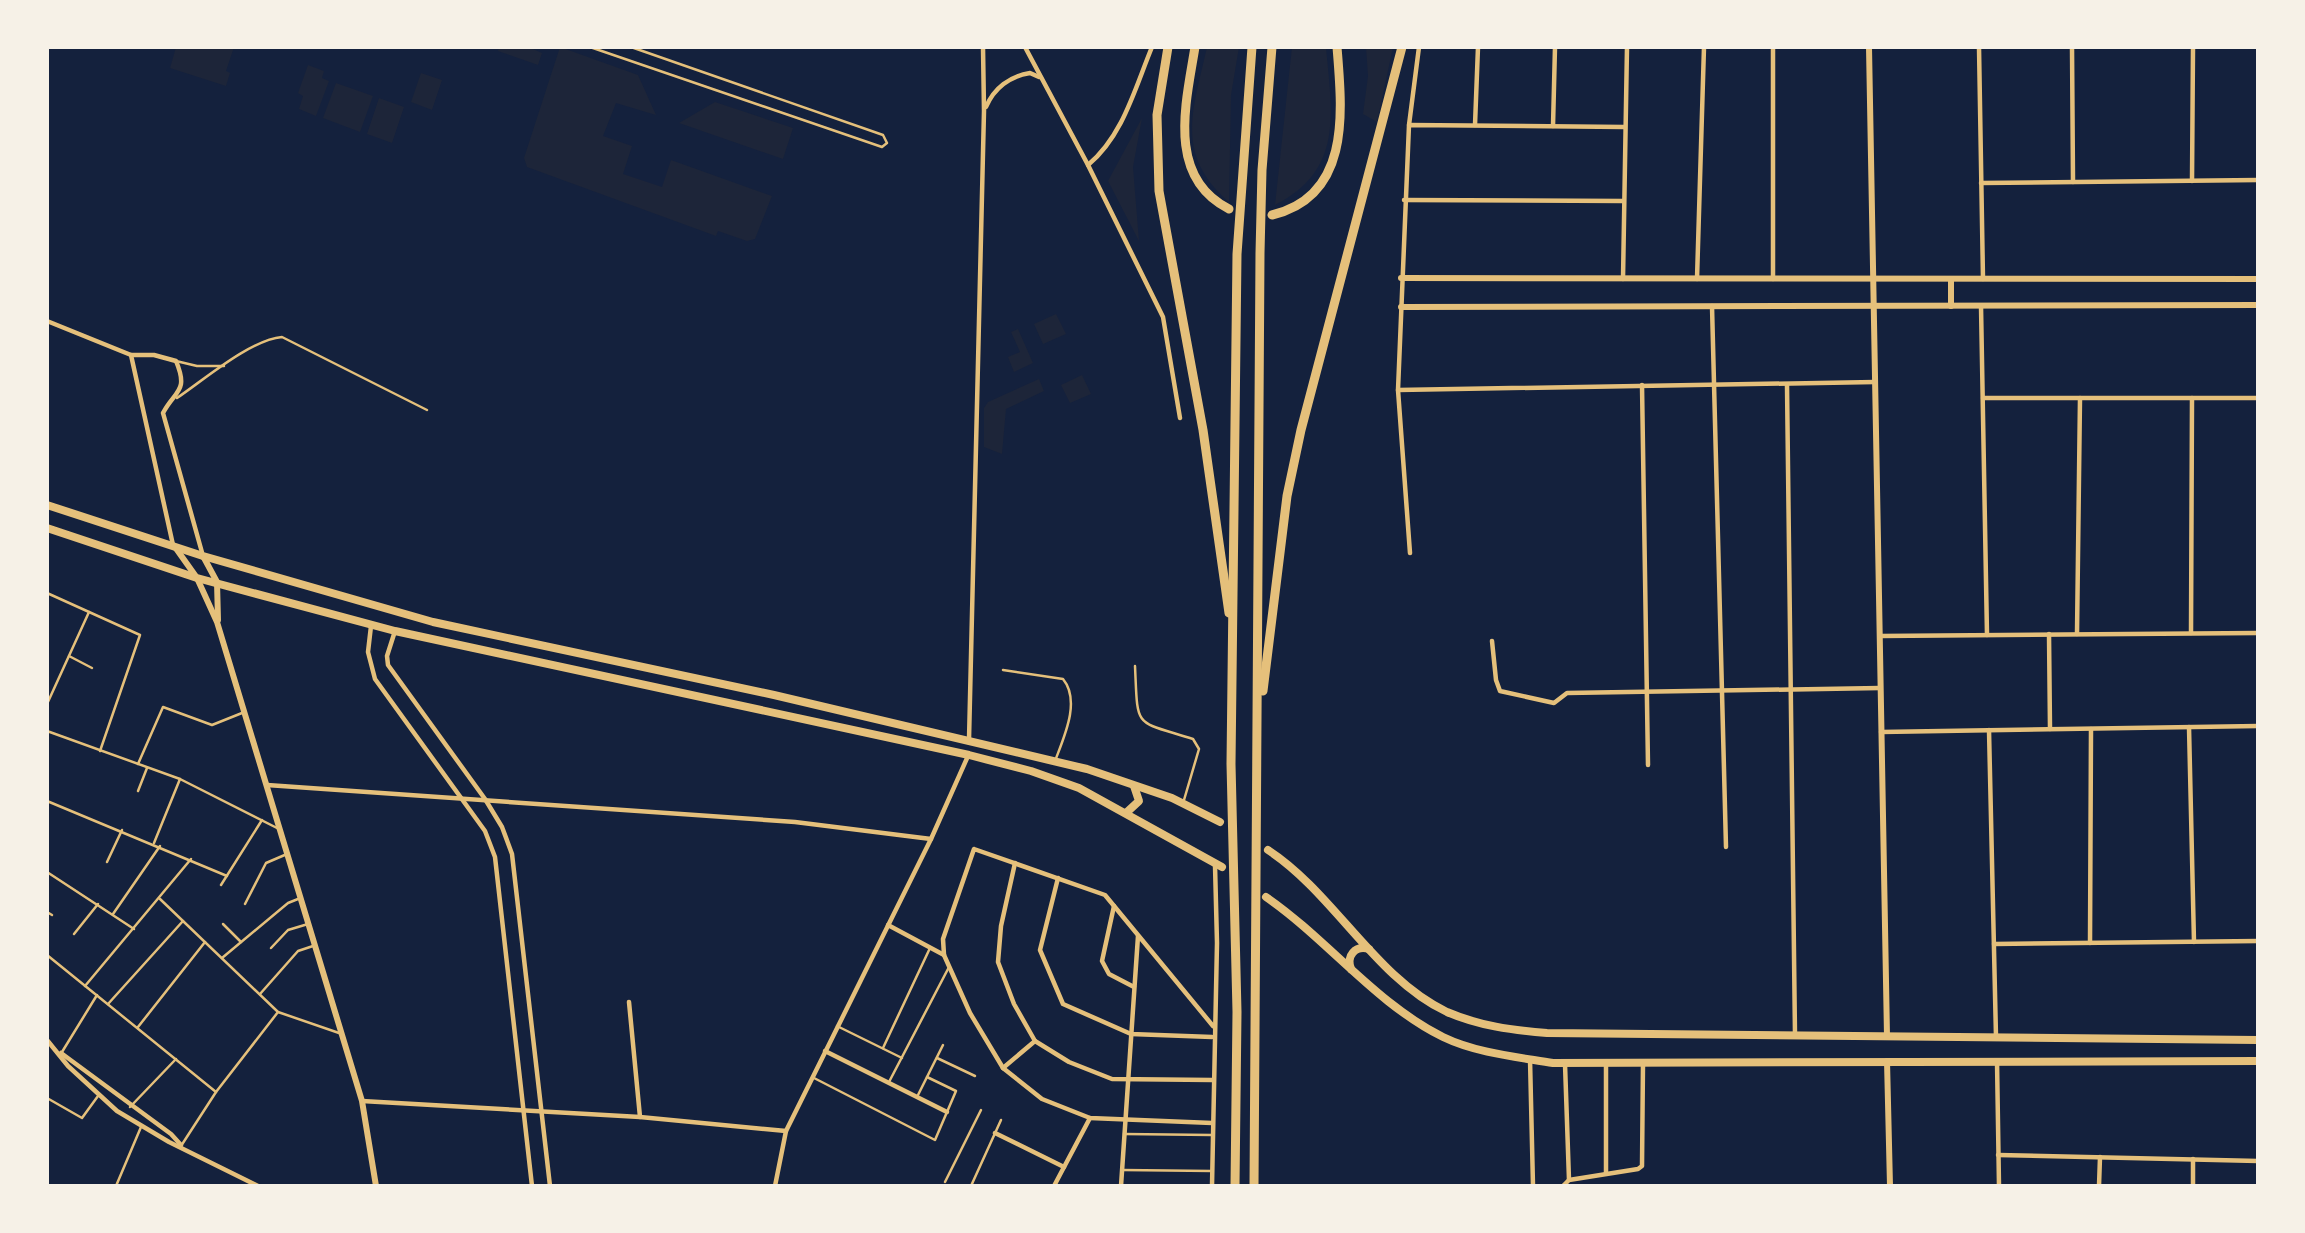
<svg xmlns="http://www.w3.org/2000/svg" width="2305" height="1233" viewBox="0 0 2305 1233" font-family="'Exo 2',sans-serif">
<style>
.green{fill:#1d2539}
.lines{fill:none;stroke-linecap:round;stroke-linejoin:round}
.service{stroke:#e5c07b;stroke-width:2.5}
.minor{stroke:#e5c07b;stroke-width:4.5}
.tertiary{stroke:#e5c07b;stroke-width:6}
.primary{stroke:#e5c07b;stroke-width:8}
.motorway{stroke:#e5c07b;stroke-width:9}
</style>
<rect width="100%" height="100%" fill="#14213d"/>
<g class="green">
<path d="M176,47h58l-8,24 4,2 -4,13 -56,-18z"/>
<path d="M499,47h29l14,6 -4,12 -40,-14z"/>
<path d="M560,47l78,28 18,40 -40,-12 -13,33 29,10 -9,28 39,13 9,-27 98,35 3,1 -17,43 -8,2 -29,-10 -2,5 -189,-69 -3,-9z"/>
<path d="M1207,47h32l-8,48 -2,107c-55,-48 -36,-92 -22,-155z"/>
<path d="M1292,47h34c6,67 18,123 -51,158z"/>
<path d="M1366,47h27l-16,75 -14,-8 5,-38z"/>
<path d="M308,65l16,6 -2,7 7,3 -13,35 -17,-7 4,-13 -5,-3z"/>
<path d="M421,73l21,7 -10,30 -21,-8z"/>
<path d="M336,83l37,13 -13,36 -37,-14z"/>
<path d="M379,98l25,9 -12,36 -25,-9z"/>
<path d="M715,102l78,26 -10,31 -104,-36z"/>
<path d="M1142,118l-9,49 6,74 -31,-60z"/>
<path d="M1056,314l10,20 -23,10 -9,-20z"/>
<path d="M1018,329l15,34 -19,9 -6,-15 12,-5 -9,-20z"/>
<path d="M1082,375l9,19 -21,9 -9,-18z"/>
<path d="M1039,379l5,12 -38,18 -4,45 -18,-7v-39l4,-6z"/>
</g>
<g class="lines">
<g class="service">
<path d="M590,47l292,100 5,-4 -4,-8 -252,-88"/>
<path d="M176,361l21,5h27"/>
<path d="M177,398c28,-19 73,-58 105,-61l145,73"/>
<path d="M47,593l93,42 -40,116"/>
<path d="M69,656l23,12"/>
<path d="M1135,666c3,64 -2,54 58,73l6,10 -15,51"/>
<path d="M1003,670l60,9c18,22 1,58 -8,82"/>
<path d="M47,704l42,-92"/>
<path d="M47,731l133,48 99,50"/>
<path d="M138,764l25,-57 49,18 30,-12"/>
<path d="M138,791l9,-23"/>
<path d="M47,801l180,75"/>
<path d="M154,843l26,-64"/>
<path d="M107,862l15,-32"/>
<path d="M47,872l87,57"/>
<path d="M221,885l41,-65"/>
<path d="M160,899l118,113 61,21"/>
<path d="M245,904l21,-41 21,-9"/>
<path d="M47,912l5,3"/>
<path d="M113,914l47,-68"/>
<path d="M223,924l18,18"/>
<path d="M74,934l24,-30"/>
<path d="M271,948l17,-18 20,-6"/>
<path d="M47,955l169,137"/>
<path d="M222,958l66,-55 10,-4"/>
<path d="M85,986l106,-127"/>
<path d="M260,994l38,-43 15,-5"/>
<path d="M108,1004l75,-83"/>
<path d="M837,1026l65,32"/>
<path d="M138,1027l67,-85"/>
<path d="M883,1048l47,-100"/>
<path d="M62,1052l35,-57"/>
<path d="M937,1058l38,18"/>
<path d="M814,1078l121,62 21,-49 -29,-14"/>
<path d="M889,1082l60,-115"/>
<path d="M917,1097l26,-52"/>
<path d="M47,1098l35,20 16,-22"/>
<path d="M130,1107l46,-48"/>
<path d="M1124,1134l88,1"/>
<path d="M181,1146l35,-54 62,-80"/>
<path d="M1122,1170l90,1"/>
<path d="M945,1182l36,-72"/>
<path d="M116,1186l25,-59"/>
<path d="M971,1186l30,-66"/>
</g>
<g class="minor">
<path d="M1025,47l63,118 75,152 17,101"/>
<path d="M1979,47l4,232"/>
<path d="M2072,47l1,135"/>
<path d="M986,107c8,-19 24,-31 44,-34l9,4"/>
<path d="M1409,125l10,-78"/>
<path d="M1475,125l3,-78"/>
<path d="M1553,126l2,-79"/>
<path d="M1088,165c35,-29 47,-77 64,-118"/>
<path d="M2192,181l1,-134"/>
<path d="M1981,183l277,-3"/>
<path d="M1404,200l219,1"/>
<path d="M1623,279l4,-232"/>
<path d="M1697,279l7,-232"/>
<path d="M1773,279v-232"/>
<path d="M1712,306l14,541"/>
<path d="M1981,306l6,329"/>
<path d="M47,321l84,34h23l22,6c13,31 -1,29 -13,52l40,143"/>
<path d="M131,355l42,190"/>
<path d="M1642,385l6,380"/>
<path d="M1787,385l8,650"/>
<path d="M1398,390l477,-8"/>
<path d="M1983,398h275"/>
<path d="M1410,553l-12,-163 11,-265 215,2"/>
<path d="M371,626l-3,26 7,27 110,152 10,26 37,329"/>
<path d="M395,631l-8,25 1,9 97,134 17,28 10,27 38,332"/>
<path d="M2191,633l1,-235"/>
<path d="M2049,634l1,95"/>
<path d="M2077,634l3,-236"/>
<path d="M1880,636l378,-3"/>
<path d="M1492,641l4,39 4,11 54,12 13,-10 313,-5"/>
<path d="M2189,727l5,215"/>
<path d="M1989,730l7,307"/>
<path d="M1881,732l377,-6"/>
<path d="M969,740l15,-629 -1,-64"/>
<path d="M267,785l528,37 136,17"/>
<path d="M1015,863l-14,63 -3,36 16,42 21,37 34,21 43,17 100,1"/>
<path d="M1058,878l-18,72 23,54 68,30 81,3"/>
<path d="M1114,906l-12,55 7,13 25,13"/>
<path d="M888,925l56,30"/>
<path d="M2090,943l1,-214"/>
<path d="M1994,944l264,-3"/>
<path d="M629,1002l11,115"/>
<path d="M47,1040l21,26 49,45 52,31 89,44"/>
<path d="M825,1051l122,61"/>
<path d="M61,1053l110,81 10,11"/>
<path d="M1530,1059l3,127"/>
<path d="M1997,1061l2,125"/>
<path d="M1565,1064l4,116"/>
<path d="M1003,1068l32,-27"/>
<path d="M362,1101l278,16 146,14"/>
<path d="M1212,1123l-122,-5 -48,-19 -39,-31 -33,-55 -26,-58 -1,-16 31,-90 131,46 108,131"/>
<path d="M995,1133l69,34"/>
<path d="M1998,1155l260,6"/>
<path d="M2193,1159v27"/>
<path d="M1606,1173v-110"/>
<path d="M775,1186l11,-55 145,-292 37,-83"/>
<path d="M1054,1186l36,-68"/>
<path d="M1121,1186l17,-250"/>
<path d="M1212,1186l5,-243 -2,-78"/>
<path d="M1563,1186l6,-6 69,-11 4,-3 1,-103"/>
<path d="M2099,1186l1,-29"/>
</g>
<g class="tertiary">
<path d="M1869,47l18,989"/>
<path d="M1401,278l857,1"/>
<path d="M1951,306v-27"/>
<path d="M1401,307l857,-2"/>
<path d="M175,547l22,31 20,44 145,479 14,85"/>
<path d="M203,556l14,26 1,38"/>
<path d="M1887,1061l3,125"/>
</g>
<g class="primary">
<path d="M47,505l156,51 230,66 341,73 313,74 85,29 48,24"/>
<path d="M47,528l150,50 198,53 574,124 62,16 48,17 143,79"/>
<path d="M1126,813l13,-12 -5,-15"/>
<path d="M1268,850c66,43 107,128 179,162 32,14 65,18 100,21l711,7"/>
<path d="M1266,897c61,42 110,107 177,140 33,16 74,20 110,26l705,-2"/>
<path d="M1351,969c-5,-13 4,-24 18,-20"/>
</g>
<g class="motorway">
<path d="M1168,47l-11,68 2,76 44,239 26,183"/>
<path d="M1195,47c-9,56 -29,130 34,162"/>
<path d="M1272,215c80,-19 70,-105 65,-168"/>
<path d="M1263,691l24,-195 14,-66 101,-383"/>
<path d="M1235,1186l2,-174 -6,-248 6,-510 15,-207"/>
<path d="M1254,1186l6,-933 2,-83 10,-123"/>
</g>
</g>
<rect width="2305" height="1233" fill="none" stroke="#f6f1e7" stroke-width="98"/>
</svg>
